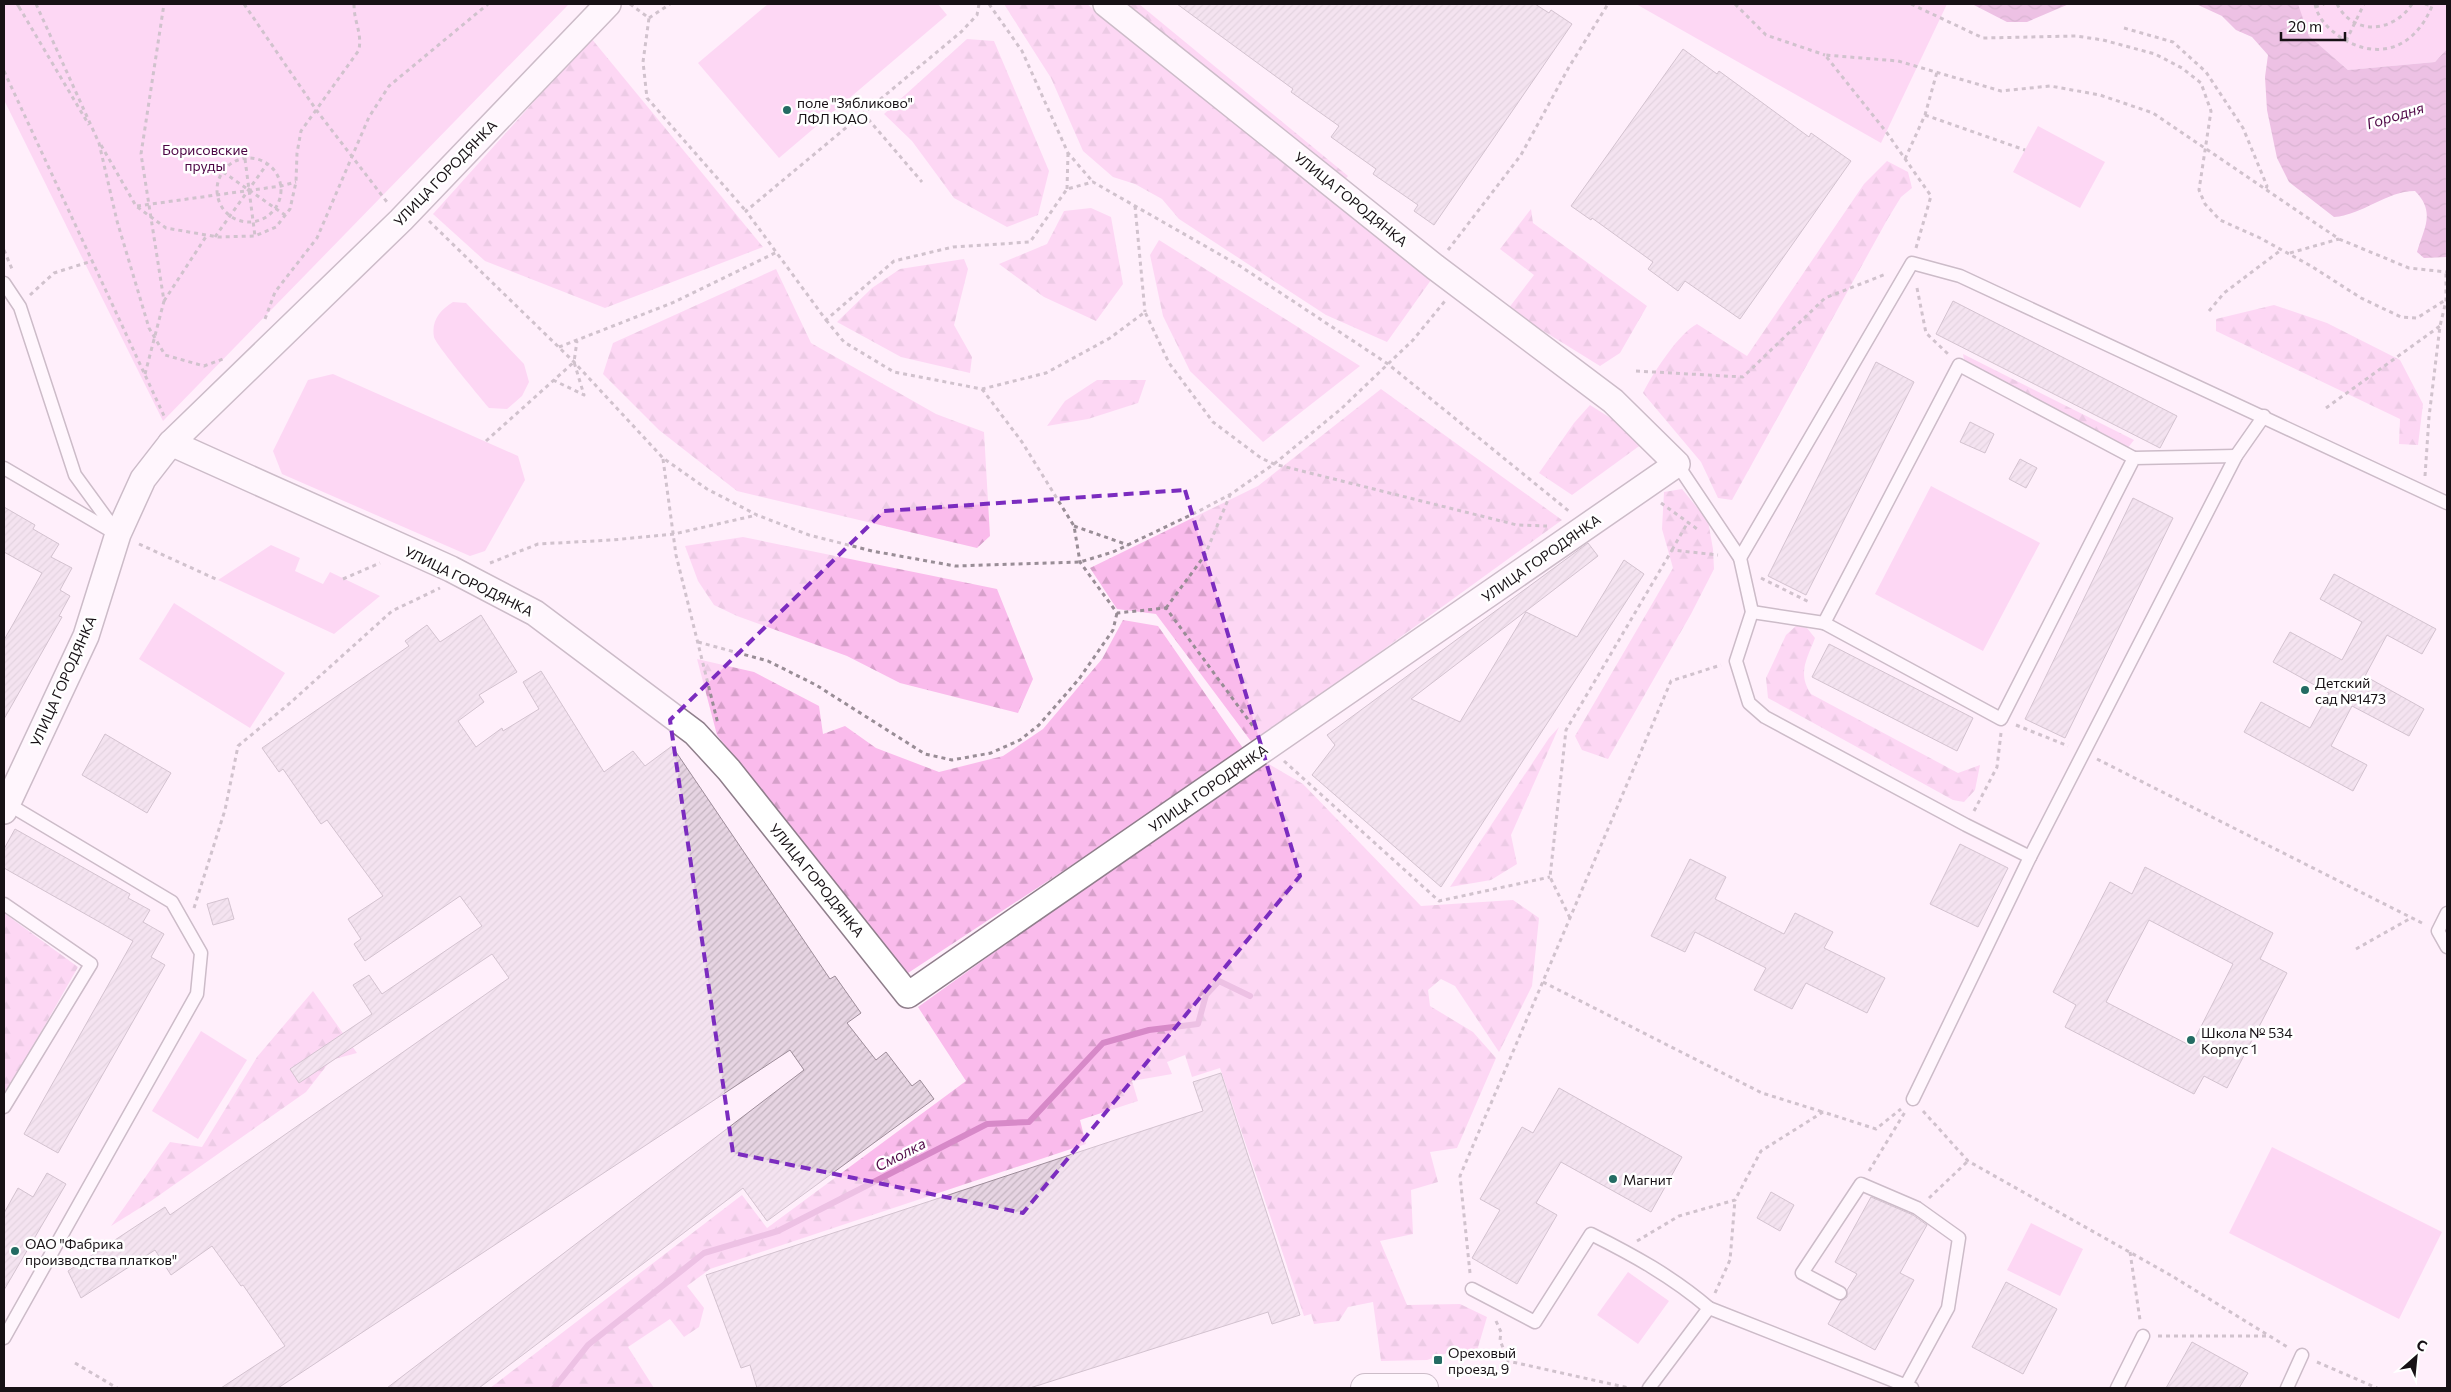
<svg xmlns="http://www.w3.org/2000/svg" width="2451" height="1392" viewBox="0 0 2451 1392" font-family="Commissioner,sans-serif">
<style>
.forest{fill:url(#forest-firs)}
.park{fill:#fabbec}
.water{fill:url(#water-waves)}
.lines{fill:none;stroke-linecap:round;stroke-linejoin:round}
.stream{stroke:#d789c8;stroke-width:6}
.building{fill:url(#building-hatch);stroke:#9d8c99;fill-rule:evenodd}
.service-casing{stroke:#8f7e8b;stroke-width:15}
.minor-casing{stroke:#8f7e8b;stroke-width:28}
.tertiary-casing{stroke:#8f7e8b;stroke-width:30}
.path{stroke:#998d96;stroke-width:3;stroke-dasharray:4 4;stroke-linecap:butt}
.service{stroke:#fff;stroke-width:12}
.minor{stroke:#fff;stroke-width:25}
.tertiary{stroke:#fff;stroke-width:28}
.marked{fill:none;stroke:#7b2cbf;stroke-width:4;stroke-dasharray:10 6;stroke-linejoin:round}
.poi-dot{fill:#236b63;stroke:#fff;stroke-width:2}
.labels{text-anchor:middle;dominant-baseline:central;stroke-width:5;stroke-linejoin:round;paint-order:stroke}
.poi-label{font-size:14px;fill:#171115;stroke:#fff;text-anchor:start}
.park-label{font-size:14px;fill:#4b0343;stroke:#fff}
.street-label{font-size:14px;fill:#171115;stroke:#fff}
.water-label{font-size:15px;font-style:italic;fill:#510a48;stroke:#fff}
</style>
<defs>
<pattern id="forest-firs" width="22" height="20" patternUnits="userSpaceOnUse" patternTransform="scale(1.25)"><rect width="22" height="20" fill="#fabbec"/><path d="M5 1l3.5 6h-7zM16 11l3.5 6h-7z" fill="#d6a0ca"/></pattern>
<pattern id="water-waves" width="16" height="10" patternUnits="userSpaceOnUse" patternTransform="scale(1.25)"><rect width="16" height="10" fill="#d789c8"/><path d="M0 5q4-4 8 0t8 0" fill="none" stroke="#ad6fa1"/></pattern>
<pattern id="building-hatch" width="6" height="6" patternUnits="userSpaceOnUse" patternTransform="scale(1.25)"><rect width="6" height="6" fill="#e6d4e2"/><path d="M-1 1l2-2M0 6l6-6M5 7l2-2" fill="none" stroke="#c5b5c1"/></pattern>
</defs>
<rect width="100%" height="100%" fill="#ffeffb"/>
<g class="forest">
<path d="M1004,4h83l344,276 -44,62 -61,-27 -147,-96 -17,-20 -27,-15 -22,-7 -30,-26 -32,-73z"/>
<path d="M1119,4h20l209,172 -5,6z"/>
<path d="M591,38l172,209 -158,61 -120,-47 -52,-47z"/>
<path d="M967,39l27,2 55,130 -11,44 -31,12 -53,-29 -42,-57 -28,-27z"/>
<path d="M1887,161l21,11 4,16 -11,9 -14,23 -155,280 -14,-2 -17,-36 -58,-69c9,-19 37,-61 54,-69l50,32 117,-172z"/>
<path d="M1091,208l20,9 12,67 -27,37 -52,-24 -45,-33 48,-20 17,-33z"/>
<path d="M1531,209l2,14 114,83 -27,47 -20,13 -92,-57 26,-34 -34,-26z"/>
<path d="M1159,240l201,126 -97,76 -73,-71 -27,-55 -13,-61z"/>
<path d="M964,259l4,10 -14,56 18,32 -2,16 -69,-16 -64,-35 35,-34 28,-19z"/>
<path d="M776,269l35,74 125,71 48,18 6,104 -13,12 -240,-57 -78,-61 -56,-56 10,-31z"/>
<path d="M2274,305l53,18 73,37 23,44 -5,41 -19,-1 1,-25 -184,-88v-12z"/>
<path d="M1963,354l171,86 -7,9 -153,-84 -10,-5z"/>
<path d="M1097,380h49l-8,23 -50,16 -41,7 18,-25z"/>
<path d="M1381,389l181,131 -309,224 -97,-130 -39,-5 -27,-41 168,-82z"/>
<path d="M1590,405l30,19 22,20 -70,51 -33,-22 35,-50z"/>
<path d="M1682,489l26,32 5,28 1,20 -23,45 -83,145 -26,-9 -7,-14 98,-168 -11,-39 2,-37z"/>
<path d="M743,537l254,52 36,90 -15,34 -118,-30 -53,-27 -110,-40 -23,-11 -16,-24 -13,-35z"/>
<path d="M1123,620l35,6 87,125 -343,226 -185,-242 -20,-76 57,13 65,34 4,28 22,-8 31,22 63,24 64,-16 40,-27 59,-70z"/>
<path d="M1796,626l11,2 8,10c-8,21 -18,35 -4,56l147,79 22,-8 -5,25 -11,12 -11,-2 -185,-102 -2,-20 20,-43z"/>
<path d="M1559,727l-48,108 6,29 -26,16 -41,7 99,-149z"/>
<path d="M1262,760l41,24 118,122 92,-6 26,18 -7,68 -33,66 -44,-66 -14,-7 -13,11 2,16 43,26 23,26 -39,90 -27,4 8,30 -27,8 2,44 -33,7 27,64 53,-1 27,13 -11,37 -26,-2 -23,8 -46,1 -8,-59 -25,5 -9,14 -25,3 -3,-10 -7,2 -84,-248 -28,9 -7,-22 -18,7 5,12 -40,7 6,20 -58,19 6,24 -376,125 -23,17 17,22 -5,19 -15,10 -14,-18 -42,28 26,41h-164l252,-193 25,33 199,-147 -48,-74z"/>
<path d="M4,913l74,54 -74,130z"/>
<path d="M313,991l44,62 -26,7 -25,32 -155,109 -40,25 59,-84 32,5 55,-90z"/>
</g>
<g class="park">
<path d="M4,4h565l-406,417 -159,-321z"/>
<path d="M768,4h170l9,11 -168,143 -81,-95z"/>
<path d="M1636,4h311l-66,139z"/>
<path d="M2292,4h155v45l-12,13 -87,8 -39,-34z"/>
<path d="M2038,126l67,36 -25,46 -67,-36z"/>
<path d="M453,302l13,1 58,61 5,18 -7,14 -15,13 -18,-1c-9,-11 -53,-63 -55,-71 -3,-16 6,-27 19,-35z"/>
<path d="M333,374l185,82 7,24 -40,71 -15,5 -188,-82 -9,-23 35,-71z"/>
<path d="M1931,486l109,57 -57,108 -108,-57z"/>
<path d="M271,545l29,13 -5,13 28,13 7,-12 50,24 -46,38 -116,-54z"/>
<path d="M174,603l111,70 -35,55 -111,-69z"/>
<path d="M201,1031l46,29 -49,79 -46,-28z"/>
<path d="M2272,1147l170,85 -43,87 -170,-86z"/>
<path d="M2031,1223l52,26 -23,47 -53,-26z"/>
<path d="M1628,1272l41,29 -31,43 -41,-29z"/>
</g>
<g class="water">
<path d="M1972,4h97l-42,18h-20z"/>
<path d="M2196,4h102l11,32 39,34 87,-8 12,-13v208l-23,1 -7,-6c7,-24 19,-40 -2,-61 -29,0 -52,24 -81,26l-45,-35 -12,-24 -10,-48 -2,-33 3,-22 -16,-18 -16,-7 -14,-14z"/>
</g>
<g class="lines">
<path class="stream" d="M554,1388l34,-43 116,-92 74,-22 209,-107 42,-2 74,-79 46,-13 49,-6 8,-29 13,-14 31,15"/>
</g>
<g class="building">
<path d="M1177,4h358l14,9 2,-3 21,14 -138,201 -20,-14 4,-6 -45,-31 3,-5 -45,-32 8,-11 -48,-34 2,-3z"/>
<path d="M1683,49l34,25 2,-3 90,66 2,-4 40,28 -111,158 -55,-38 -7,10 -30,-22 5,-7 -61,-44 -1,2 -20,-14z"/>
<path d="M1953,301l224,115 -17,32 -224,-114z"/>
<path d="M1876,362l38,20 -108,213 -38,-19z"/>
<path d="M1970,422l24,12 -9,19 -25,-11z"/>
<path d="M2020,459l17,9 -11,20 -17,-9z"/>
<path d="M2133,498l40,20 -108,220 -40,-19z"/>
<path d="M4,507l31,18 -2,4 26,15 -8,13 21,11 -12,22 10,6 -11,20 3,1 -58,102v-79l38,-67 -38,-21z"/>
<path d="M1588,543l10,13 -187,143 49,23 66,-110 51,25 47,-77 20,14 -203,313 -129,-112 23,-30 -8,-10z"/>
<path d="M2334,574l102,55 -14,25 -35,-19 -22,41 59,33 -15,27 -57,-30 -21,40 36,19 -14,26 -109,-59 17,-30 49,26 19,-35 -56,-31 17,-30 52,28 20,-38 -42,-23z"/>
<path d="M481,615l36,57 -38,23 5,7 -26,19 18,26 26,-19 1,3 36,-22 -16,-27 18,-11 63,101 29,-21 12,15 27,-20 158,233 5,-3 26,37 -14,10 29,37 10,-8 26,34 8,-6 14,19 -167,122 -24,-33 -264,200h-92l417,-318 -14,-20 -512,338h-57l64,-42 -42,-61 -2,1 -29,-40 -41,29 -16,-25 -74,48 -13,-27 97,-64 5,8 339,-237 -17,-24 -193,129 -9,-14 82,-55 -19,-29 16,-10 13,19 100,-68 -22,-30 -95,65 -11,-17 7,-5 -13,-20 35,-23 -56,-76 -6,4 -38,-55 -4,3 -17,-24 147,-102 -4,-5 22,-16 13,17z"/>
<path d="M1829,644l144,74 -16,33 -145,-74z"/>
<path d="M105,734l66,39 -24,40 -65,-38z"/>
<path d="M15,829l115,65 -2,4 22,12 -7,12 21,12 -13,23 14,8 -107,188 -34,-19 109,-193 -129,-73v-19z"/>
<path d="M1960,844l48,24 -30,59 -48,-23z"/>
<path d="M1690,859l36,18 -11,22 69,35 11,-21 38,19 -9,16 61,30 -18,35 -61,-30 -14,26 -38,-19 12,-22 -71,-36 -10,20 -34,-16z"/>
<path d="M2145,867l128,66 -13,26 27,14 -60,115 -23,-12 -10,18 -129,-67 11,-22 -23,-13 57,-110 22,12zM2149,920l84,44 -42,82 -85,-44z"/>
<path d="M228,898l6,21 -21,6 -6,-21z"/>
<path d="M1221,1073l79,242 -28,9 -4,-12 -238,76h-273l-7,-23 -9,3 -35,-93 497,-164 -10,-29z"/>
<path d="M1559,1088l123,69 -31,55 -90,-50 -25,41 21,12 -40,69 -45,-26 28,-48 -20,-11 42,-72 11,6z"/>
<path d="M47,1173l19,11 -62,106v-77l14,-25 15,9z"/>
<path d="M1771,1192l23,13 -14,26 -23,-13z"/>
<path d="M1871,1197l42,18 14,10 -27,48 14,7 -39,70 -47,-26 13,-23 6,-4v-7l10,-16 -22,-12z"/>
<path d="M2006,1282l51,27 -34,65 -51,-27z"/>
<path d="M2192,1342l56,31 -9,15h-73z"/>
</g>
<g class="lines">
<defs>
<g id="service">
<path d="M4,283l16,24 55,168 43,59"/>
<path d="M1677,464l63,94 172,-295 48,13 487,227"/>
<path d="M4,468l109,64"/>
<path d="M1740,558l12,54 -16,49 13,42 16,14 201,108 64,32 206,-401 28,-40"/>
<path d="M1752,612l72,11 177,96 133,-261 102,-2"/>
<path d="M1824,623l135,-258 175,93"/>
<path d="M4,904l87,60 -87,143"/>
<path d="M2447,913l-9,18 9,16"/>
<path d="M1913,1099l117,-242"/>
<path d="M1472,1289l63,33 56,-88c42,21 82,43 118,74l-60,80"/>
<path d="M1840,1293l-38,-20 59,-89 56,24 42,30 -11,70 -42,77"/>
<path d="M1709,1308l203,80"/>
<path d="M4,1338l193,-344 4,-41 -29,-51 -164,-98"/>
<path d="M2117,1388l26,-52"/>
<path d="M2287,1388l15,-33"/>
</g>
<g id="minor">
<path d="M171,443l280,126 84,44 160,120 34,37 179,225 769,-531 -64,-63 -178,-134 -329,-263"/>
<path d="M4,811l82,-175 32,-102 25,-55 28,-36 230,-223 207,-216"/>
</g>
<path id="tertiary" d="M1365,1388h59"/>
</defs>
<use href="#service" class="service-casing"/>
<use href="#minor" class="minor-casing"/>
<use href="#tertiary" class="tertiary-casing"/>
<g class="path">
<path d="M17,4l2,3 3,-3"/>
<path d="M36,4l63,139 18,78 32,107 16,27 39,11 19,-7"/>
<path d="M244,4l73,107 70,91"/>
<path d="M630,4l19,14 -6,44 4,36 99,113"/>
<path d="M979,4l-2,11 -16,17 -215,179 80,109 68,-59 59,-14 77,-5 37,-53 26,-7 147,84 148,98 182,148"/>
<path d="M989,4l33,47 46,102 25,29"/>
<path d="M1735,4l31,31 59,20"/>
<path d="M1911,4l72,34 93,-2 27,4 52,14 27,14 19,15 10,28 -12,79 6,14 15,16 40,18 51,28 50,32 40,19 16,1 30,-19"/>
<path d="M2315,4c3,15 13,24 25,33 38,25 75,11 92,-31l-7,-2"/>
<path d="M2337,4c17,33 57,28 75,0"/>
<path d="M19,7l70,118"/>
<path d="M2315,7l9,-3"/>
<path d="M649,18l21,-14"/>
<path d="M2124,28l49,14 33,30 37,56 24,58 -2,5"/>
<path d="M2346,41l18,-37"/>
<path d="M4,71l161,347"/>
<path d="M863,113l59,69"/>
<path d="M1925,115l100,35"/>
<path d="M101,145l35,61 30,22 52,9 37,-1 21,-9 14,-18 6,-27 1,-29 4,-22 58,-81c3,-19 -5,-27 -5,-46"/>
<circle cx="249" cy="190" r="32"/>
<path d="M245,159l10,77"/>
<path d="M1905,159l20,-44 12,-43"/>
<path d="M223,172l62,43"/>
<path d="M1067,189l1,-36"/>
<path d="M137,206l144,-20 15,-4"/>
<path d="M1135,206l10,106"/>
<path d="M429,221l145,141 89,96 44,31 50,26 52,20 63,16 83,15 125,-4 33,-10 86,-41 32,-17 43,-30 67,-55 72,-69 32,-39"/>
<path d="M215,237l52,-73"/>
<path d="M1916,248l15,-52 -44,-63 -62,-78 73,6 103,30 49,-5 50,9 53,18 186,126 70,29 38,4"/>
<path d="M4,250l8,19"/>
<path d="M1448,250l73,-95 48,-88 39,-63"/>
<path d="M2290,253l49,-14"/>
<path d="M1917,288l9,45 22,21"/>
<path d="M30,295l24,-22 38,-12"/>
<path d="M164,301l43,-66"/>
<path d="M2209,311l15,-18 57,-43"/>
<path d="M265,319l10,-27 42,-54 52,-121 20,-31 99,-82"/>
<path d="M826,320l18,22 50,30 88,17 64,-16 64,-35 35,-26 24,51 44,59 48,36 13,6 243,61 30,1"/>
<path d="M559,347l113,-44 105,-51"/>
<path d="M1636,371l107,6 82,-79 61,-24"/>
<path d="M145,374l19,-73 -23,-147 23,-150"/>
<path d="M553,380l31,15 -10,-33 3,-21"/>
<path d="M982,389l40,53 52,84 6,36 37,51 49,-5 89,121"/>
<path d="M2326,408l114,-82"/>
<path d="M486,441l88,-79"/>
<path d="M663,459l13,96 42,169"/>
<path d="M2425,476l4,-59 11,-91 6,-25v-28"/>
<path d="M1661,503l39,28"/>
<path d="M1074,526l54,19"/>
<path d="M139,544l79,36"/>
<path d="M1672,550l16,-28"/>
<path d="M490,563l48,-19 74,-4 62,-6 83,-19"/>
<path d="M1761,578l50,25"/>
<path d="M343,579l37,-16"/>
<path d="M1166,608l39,-53 25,-60"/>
<path d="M698,642l70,19 48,24 109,69 27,6 39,-7 29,-13 19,-15 40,-46 34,-49 4,-17"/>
<path d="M2016,725l52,21"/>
<path d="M2097,759l327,165"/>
<path d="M1284,761l155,140 111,-24"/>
<path d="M1974,811l23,-44 4,-34"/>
<path d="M194,908l31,-98 13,-64 52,-43 102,-92 48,-23"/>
<path d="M1570,918l-20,-41 16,-147 106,-180 46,5"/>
<path d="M2356,949l55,-31"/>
<path d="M1543,982l219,111 61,19"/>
<path d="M1923,1111l45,50 204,115 117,72"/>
<path d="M1869,1171l36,-59"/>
<path d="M1929,1198l39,-37"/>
<path d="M1637,1241l42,-25 56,-16 26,-49 62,-39 53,17 25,-20"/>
<path d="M2130,1252l10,68"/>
<path d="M1470,1273l-10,-97 211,-495 50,-16"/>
<path d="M1715,1293l15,-33 5,-60"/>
<path d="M1496,1321l5,11 -1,8 8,21 121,27"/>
<path d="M2158,1336h111"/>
<path d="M2317,1362l60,26"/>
<path d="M75,1363l42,25"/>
</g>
<use href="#service" class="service"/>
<use href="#minor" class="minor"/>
<use href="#tertiary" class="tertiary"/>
</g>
<path d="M0 0H2451V1392H0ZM1185,490l115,386 -277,337 -290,-60 -63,-433 214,-209z" fill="#ffeffb" fill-opacity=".55" fill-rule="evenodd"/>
<path class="marked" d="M1185,490l115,386 -277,337 -290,-60 -63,-433 214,-209z"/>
<g class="poi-dot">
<circle cx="787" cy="110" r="5"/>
<circle cx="2305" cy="690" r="5"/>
<circle cx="2191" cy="1040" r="5"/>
<circle cx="1613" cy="1179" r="5"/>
<circle cx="15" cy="1251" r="5"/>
<rect x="1433" y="1355" width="10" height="10" rx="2.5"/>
</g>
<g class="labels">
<g class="poi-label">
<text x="797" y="102">поле "Зябликово"<tspan x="797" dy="16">ЛФЛ ЮАО</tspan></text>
<text x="2315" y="682">Детский<tspan x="2315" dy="16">сад №1473</tspan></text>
<text x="2201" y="1032">Школа № 534<tspan x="2201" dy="16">Корпус 1</tspan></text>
<text x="1623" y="1179">Магнит</text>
<text x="25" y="1243">ОАО "Фабрика<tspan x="25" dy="16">производства платков"</tspan></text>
<text x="1448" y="1352">Ореховый<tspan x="1448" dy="16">проезд, 9</tspan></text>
</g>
<g class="park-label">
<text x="205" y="149">Борисовские<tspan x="205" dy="16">пруды</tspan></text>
</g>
<g class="street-label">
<text transform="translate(445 173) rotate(-46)">УЛИЦА ГОРОДЯНКА</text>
<text transform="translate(1351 199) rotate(39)">УЛИЦА ГОРОДЯНКА</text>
<text transform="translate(1541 558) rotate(-35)">УЛИЦА ГОРОДЯНКА</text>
<text transform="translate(469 581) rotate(26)">УЛИЦА ГОРОДЯНКА</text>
<text transform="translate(63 681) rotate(-66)">УЛИЦА ГОРОДЯНКА</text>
<text transform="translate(1208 788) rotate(-35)">УЛИЦА ГОРОДЯНКА</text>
<text transform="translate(817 880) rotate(51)">УЛИЦА ГОРОДЯНКА</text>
</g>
<g class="water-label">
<text transform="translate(2395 115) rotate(-17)">Городня</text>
<text transform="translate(900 1154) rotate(-27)">Смолка</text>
</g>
</g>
<rect width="2451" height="1392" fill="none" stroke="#171115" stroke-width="10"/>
<g transform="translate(2416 1357) rotate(27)" stroke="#ffffff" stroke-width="4" paint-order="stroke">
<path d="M0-4L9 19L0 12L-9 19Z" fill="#171115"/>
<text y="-8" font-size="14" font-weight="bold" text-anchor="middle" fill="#171115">С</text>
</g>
<path d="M2281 32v8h64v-8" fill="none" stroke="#171115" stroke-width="2.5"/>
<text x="2288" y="32" font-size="15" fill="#171115" stroke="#ffffff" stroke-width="4" paint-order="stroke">20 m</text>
</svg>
